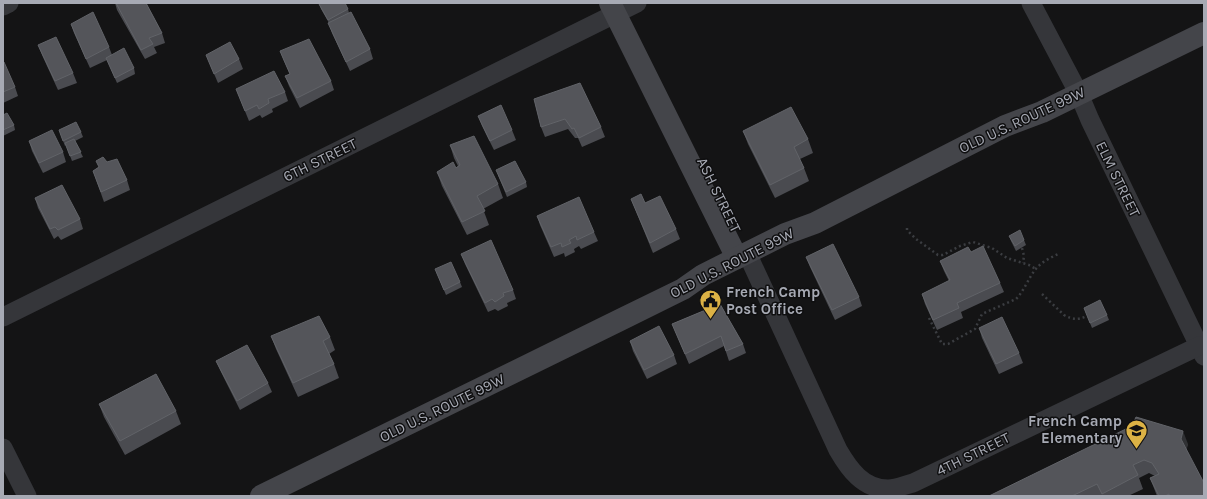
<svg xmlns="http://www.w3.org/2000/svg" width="1207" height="499" viewBox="0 0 1207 499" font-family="Karla,sans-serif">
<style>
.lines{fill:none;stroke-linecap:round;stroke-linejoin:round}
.path{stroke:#3b3d41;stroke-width:2.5;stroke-dasharray:2 3;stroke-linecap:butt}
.street{stroke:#35363a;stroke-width:19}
.secondary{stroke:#44454a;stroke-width:22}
.wall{fill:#4a4b50}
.shaded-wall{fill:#303134}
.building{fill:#54555a;stroke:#616368}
.labels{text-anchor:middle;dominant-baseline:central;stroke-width:3;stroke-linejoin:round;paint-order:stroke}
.street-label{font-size:15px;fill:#a7aab4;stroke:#0f0f10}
.poi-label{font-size:15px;font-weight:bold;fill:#a7aab4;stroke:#0f0f10;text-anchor:start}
</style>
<rect width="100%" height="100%" fill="#141415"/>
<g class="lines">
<g class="path">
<path d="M907,228v2l9,9 22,16h5l17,-9 13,-4 19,6 15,10 22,7 7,4"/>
<path d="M1022,248l2,8 -1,7"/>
<path d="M1042,294l22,21c9,5 14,5 23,1"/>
<path d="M929,318l13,26h6l27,-15 7,-15 34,-15c8,-8 12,-20 19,-29 6,-8 15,-12 23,-16"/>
</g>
<g class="street">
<path d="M1031,3l48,91 11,26 114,236"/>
<path d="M3,6l6,-3"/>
<path d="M747,253l91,197c11,19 25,39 50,39 8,0 17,-4 25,-6l286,-137"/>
<path d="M3,317l634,-314"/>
<path d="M3,448l24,48"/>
</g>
<g class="secondary">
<path d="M610,3l127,255"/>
<path d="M261,496l361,-177 61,-30 20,-14 82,-41 30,-11 190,-97 37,-14 162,-79"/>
</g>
</g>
<g class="wall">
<path d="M115,3h31l16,30 3,10 -11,4 3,6 -12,6 -28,-49z"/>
<path d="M319,4l29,5 1,4 21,36 3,10 -23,12 -18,-38 -3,-10 -8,-14z"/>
<path d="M71,24l38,23 3,8 22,13 1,6 -18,9 -10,-23 -17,8 -16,-35z"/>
<path d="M38,45l35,28 4,10 -19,7 -16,-35z"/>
<path d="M280,51l51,30 3,9 -34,18 -11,-22 -4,-10 5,-2 -6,-13z"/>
<path d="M206,55l33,4 4,10 -25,14z"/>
<path d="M3,63l12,24 3,9 -15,7z"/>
<path d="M236,89l49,3 3,9 -16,8 1,3 -11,6 -2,-3 -11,6z"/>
<path d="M534,99l67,28 4,10 -23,10 -4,-9h-3l-7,-9 -23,8 -4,-10z"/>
<path d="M3,115l11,10 1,5 -12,6z"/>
<path d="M478,116l34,14 4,10 -22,10 -12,-24z"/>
<path d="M59,130l22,2 2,5 -8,4 8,16 -11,4 -6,-16 -1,1z"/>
<path d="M743,131l65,8 5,14 -13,6 4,9 5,13 -34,17 -27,-54z"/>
<path d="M29,141l34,11 3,10 -23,11 -11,-22z"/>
<path d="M450,145l48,39 5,14 -20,11 6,16 -22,10 -25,-49 -5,-14 19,-4 2,-2 -4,-8z"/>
<path d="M107,162l20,18 3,10 -26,12 -11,-31z"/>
<path d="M498,175l28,7 1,5 -20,10z"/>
<path d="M35,198l45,21 3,10 -22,11 -3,-4 -4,3 -16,-31z"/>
<path d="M631,199l14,4 31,26 4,10 -27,14z"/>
<path d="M537,216l57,16 4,9 -17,8 -2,-3 -5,3 1,3 -10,5 -1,-4 -10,4 -14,-32z"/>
<path d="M1009,236l15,4 2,5 -10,6 -5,-10z"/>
<path d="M971,252l29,31 4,9 -43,20 2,6 -26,12 -12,-26 -3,-10 27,-13 -5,-10 -4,-10z"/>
<path d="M461,254l52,36 3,9 -9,4 1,3 -10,5 -3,-2 -7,3 -23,-48z"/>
<path d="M806,257l53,40 3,9 -27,14 -25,-53z"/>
<path d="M435,269l25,13 2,5 -16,8z"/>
<path d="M720,304l23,40 3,9 -17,8 -5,-15 -35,18 -17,-40z"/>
<path d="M1084,308l23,7 2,5 -17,8z"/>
<path d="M979,328l40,25 4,10 -24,11 -17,-36z"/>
<path d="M271,336l59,1 5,13 -6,4 5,10 5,14 -41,19 -22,-48z"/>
<path d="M630,341l44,14 3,9 -30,15 -14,-28z"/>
<path d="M216,361l52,22 4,9 -32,18 -20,-40z"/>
<path d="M99,404l77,7 5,13 -56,31 -21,-38z"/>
<path d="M1188,444l-2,6 18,46h-47l-7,-18 5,-2 -6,-3 -10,5 4,11 -15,7h-139z"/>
</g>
<path class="shaded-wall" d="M1183,431l5,13 -2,9 -5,-14z"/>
<g class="building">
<path d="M116,3h30l16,30 -13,5 4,6 -12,6z"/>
<path d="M321,3h24l3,6 -20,11 -9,-16z"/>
<path d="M93,12l16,35 -23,12 -15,-35z"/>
<path d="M351,12l19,37 -24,13 -18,-39z"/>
<path d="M56,37l17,36 -18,8 -17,-36z"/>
<path d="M309,39l22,42 -34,17 -12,-22 5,-2 -10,-23z"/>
<path d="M230,42l9,17 -25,15 -8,-19z"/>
<path d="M124,48l10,20 -19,10 -9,-20z"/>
<path d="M4,62l11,25 -12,5v-29z"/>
<path d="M274,71l11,21 -17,7 1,4 -10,6 -2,-4 -12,6 -9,-22z"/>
<path d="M580,83l21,44 -22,11 -5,-10 -2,1 -7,-10 -24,8 -7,-28z"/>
<path d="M501,105l11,25 -22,11 -12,-25z"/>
<path d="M791,107l17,32 -14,8 10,21 -34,17 -27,-54z"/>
<path d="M7,113l7,12 -11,5v-15z"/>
<path d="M76,122l5,10 -18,9 -4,-11z"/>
<path d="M52,130l11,22 -24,11 -10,-22z"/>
<path d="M474,136l24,48 -21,12 8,15 -23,11 -25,-50 16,-10 3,6 4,-3 -10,-20z"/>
<path d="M74,139l7,13 -11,4 -5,-13z"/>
<path d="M103,157l4,5 10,-3 10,21 -26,12 -8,-21 6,-4 -3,-6z"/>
<path d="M515,161l11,21 -20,10 -10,-22z"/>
<path d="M62,185l18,34 -22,11 -3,-3 -5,2 -15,-31z"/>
<path d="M641,194l4,9 15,-7 16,33 -26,14 -19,-44z"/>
<path d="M579,197l15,35 -17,8 -1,-4 -7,4 2,3 -9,4 -1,-4 -10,4 -14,-31z"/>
<path d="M1020,230l4,10 -9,6 -6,-10z"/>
<path d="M491,240l22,50 -10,3 1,3 -9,6 -3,-3 -7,4 -24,-49z"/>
<path d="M833,244l26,53 -27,13 -26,-53z"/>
<path d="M983,246l17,37 -43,20 2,5 -26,12 -11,-26 28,-14 -10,-19 28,-14 3,5z"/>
<path d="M451,262l9,20 -16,8 -9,-21z"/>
<path d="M1100,300l7,15 -17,8 -6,-15z"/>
<path d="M720,304l23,40 -17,7 -5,-15 -36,18 -13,-30z"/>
<path d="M319,316l11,21 -7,4 11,23 -41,19 -22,-47z"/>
<path d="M1002,317l17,36 -23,11 -17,-36z"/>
<path d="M659,326l15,29 -30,15 -14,-29z"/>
<path d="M247,345l21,38 -31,18 -21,-40z"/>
<path d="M156,374l20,37 -56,30 -21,-37z"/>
<path d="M1136,417l47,14 -2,8 23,44v13h-35v-2l-4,2h-6l-9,-18 9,-4 -7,-11 -8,-3 -11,5 5,10 -36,19 -5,-10 -25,12h-83l143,-70z"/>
</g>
<defs>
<symbol id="civic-pin" viewBox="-11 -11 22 30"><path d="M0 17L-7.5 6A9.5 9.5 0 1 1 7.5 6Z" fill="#dcb245" stroke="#0f0f10"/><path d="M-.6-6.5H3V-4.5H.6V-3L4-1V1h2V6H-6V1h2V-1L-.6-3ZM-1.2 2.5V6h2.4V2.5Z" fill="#111"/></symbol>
<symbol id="school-pin" viewBox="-11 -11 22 30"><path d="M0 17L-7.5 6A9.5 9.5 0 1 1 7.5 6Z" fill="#dcb245" stroke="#0f0f10"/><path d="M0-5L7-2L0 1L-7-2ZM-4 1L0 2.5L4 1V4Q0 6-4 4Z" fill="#111"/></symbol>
</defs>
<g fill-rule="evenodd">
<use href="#civic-pin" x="698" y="288" width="25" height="34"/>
<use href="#school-pin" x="1124" y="418" width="25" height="34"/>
</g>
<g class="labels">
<g class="street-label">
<text transform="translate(1022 120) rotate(-25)">OLD U.S. ROUTE 99W</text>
<text transform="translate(320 160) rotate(-26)">6TH STREET</text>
<text transform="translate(1118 179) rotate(64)">ELM STREET</text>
<text transform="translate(719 195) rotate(64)">ASH STREET</text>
<text transform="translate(732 263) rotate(-27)">OLD U.S. ROUTE 99W</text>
<text transform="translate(442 408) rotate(-26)">OLD U.S. ROUTE 99W</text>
<text transform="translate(973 454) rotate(-26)">4TH STREET</text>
</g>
<g class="poi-label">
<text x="726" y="292">French Camp<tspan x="726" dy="17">Post Office</tspan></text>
<text x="1122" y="421" text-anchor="end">French Camp<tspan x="1122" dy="17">Elementary</tspan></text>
</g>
</g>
<rect width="1207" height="499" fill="none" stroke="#a7aab4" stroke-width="8"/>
</svg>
